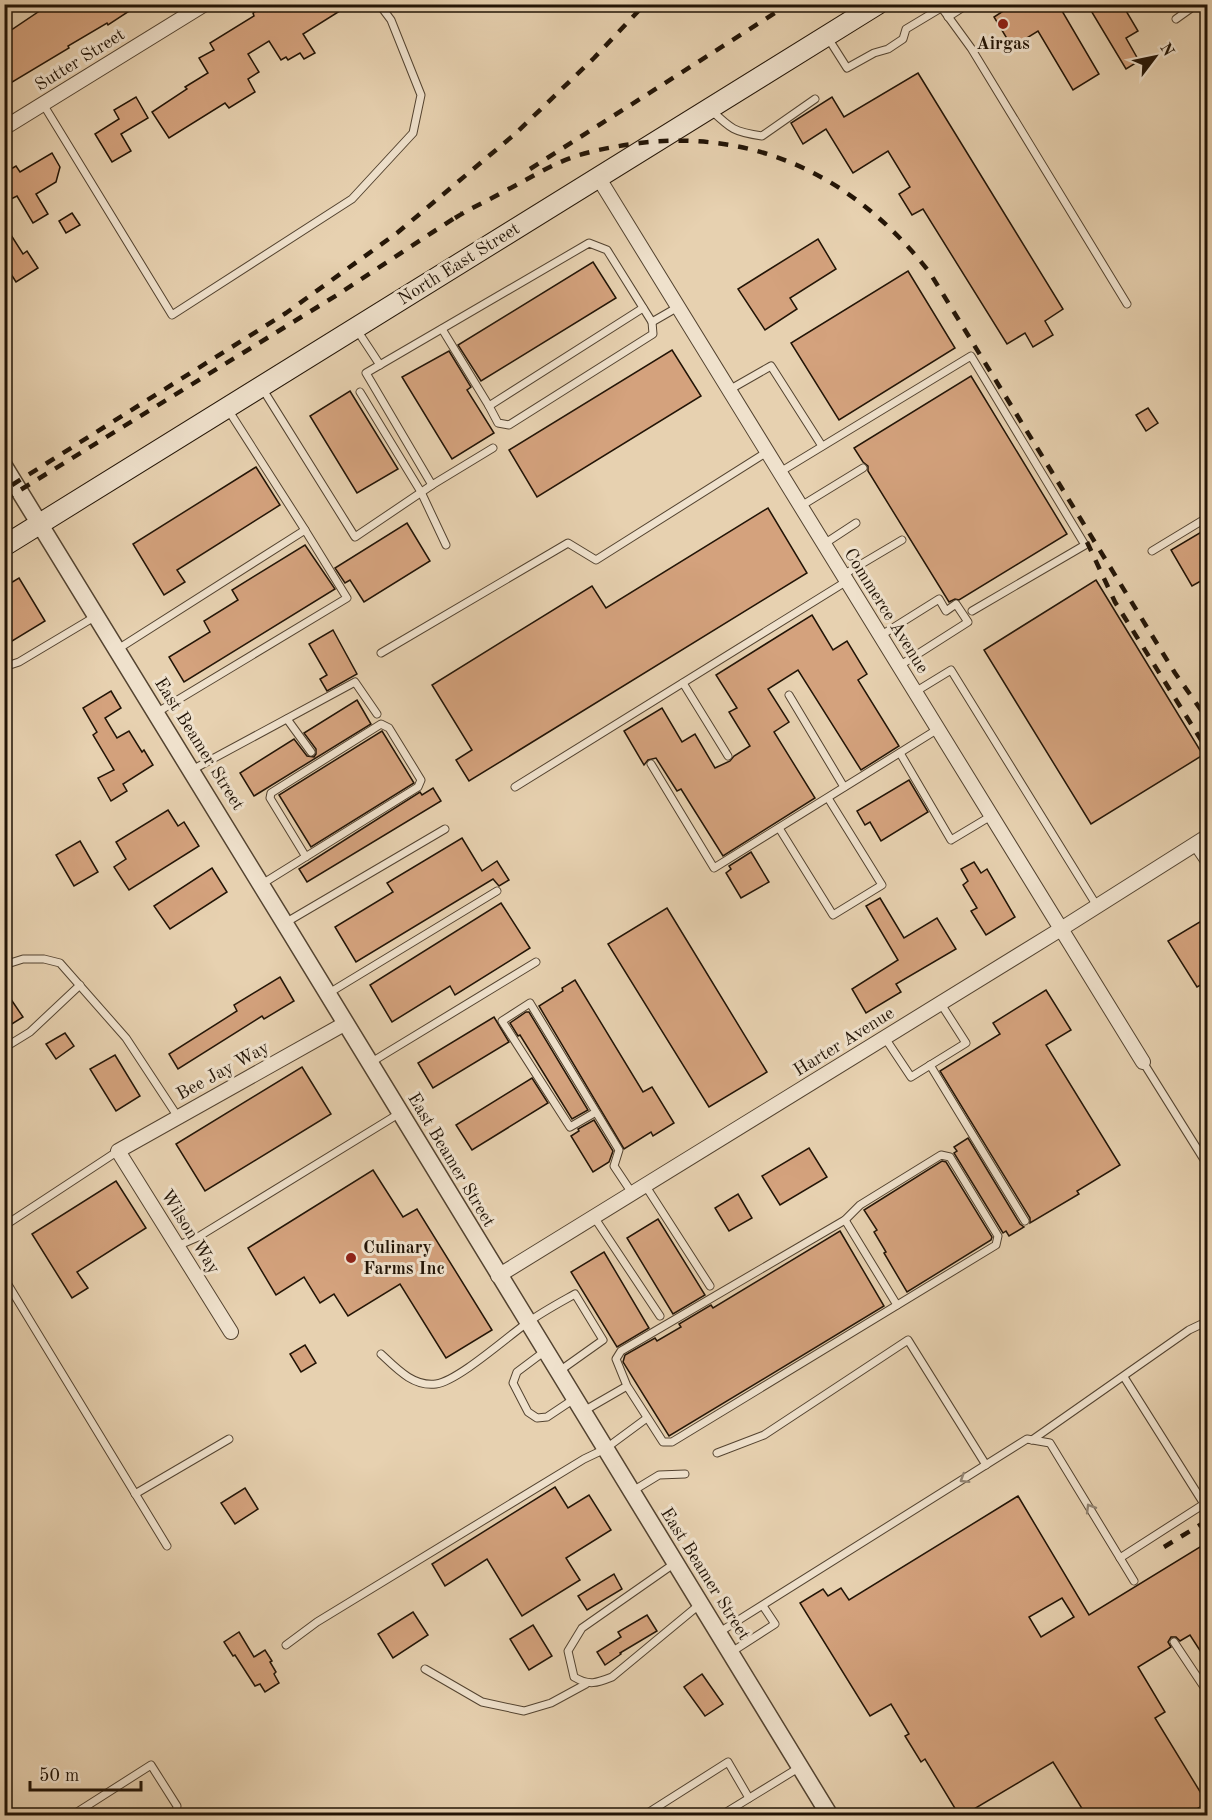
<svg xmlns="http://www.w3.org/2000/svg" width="1212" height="1820" viewBox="0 0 1212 1820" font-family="'Old Standard TT',serif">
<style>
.building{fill:#d4a27d;stroke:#221406;stroke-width:1.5;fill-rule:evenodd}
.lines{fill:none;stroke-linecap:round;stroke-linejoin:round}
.service-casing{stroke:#534330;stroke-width:9}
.minor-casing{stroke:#534330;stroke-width:16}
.tertiary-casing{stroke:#534330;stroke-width:19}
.secondary-casing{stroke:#221406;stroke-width:22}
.service{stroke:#efe1cc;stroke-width:7}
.minor{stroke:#efe1cc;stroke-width:14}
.tertiary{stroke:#efe1cc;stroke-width:16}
.secondary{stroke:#efe1cc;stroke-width:20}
.rail{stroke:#221406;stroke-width:4.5;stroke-dasharray:10 10;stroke-linecap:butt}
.oneway{stroke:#938573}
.poi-dot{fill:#8f2418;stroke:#efe1cc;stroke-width:2}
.labels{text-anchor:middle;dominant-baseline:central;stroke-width:6;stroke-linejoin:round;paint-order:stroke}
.poi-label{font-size:18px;font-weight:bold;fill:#221406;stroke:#efe1cc}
.street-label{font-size:18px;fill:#221406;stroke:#efe1cc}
</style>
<rect width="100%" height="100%" fill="#e7d1b0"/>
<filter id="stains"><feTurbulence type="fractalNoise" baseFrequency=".00333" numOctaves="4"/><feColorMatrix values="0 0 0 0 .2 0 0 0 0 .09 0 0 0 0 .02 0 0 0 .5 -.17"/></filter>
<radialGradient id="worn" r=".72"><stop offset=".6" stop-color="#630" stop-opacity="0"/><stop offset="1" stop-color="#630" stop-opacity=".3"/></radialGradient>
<g class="building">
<path d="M50,4h31l4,7 11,-7h44l-32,21 -1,-2 -39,23 1,2 -65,39v-52z"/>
<path d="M267,4h84l-48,30 12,19 -11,6 -4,-6 -12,7 -2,-3 -5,3 -12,-19 -21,13 11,18 -11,7 7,13 -26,16 -4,-5 -56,35 -17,-26 35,-23 -2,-2 23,-14 -9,-15 15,-8 -4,-7 44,-27 -1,-3z"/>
<path d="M1014,4h44l41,70 -26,16 -35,-59 -26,16 -18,-30z"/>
<path d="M1087,4h35l16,27 -12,7 13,23 -13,8z"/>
<path d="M918,73l145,236 -18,12 8,14 -20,12 -8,-14 -18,11 -84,-135 -11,6 -13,-21 11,-7 -22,-36 -35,22 -27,-44 -23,15 -12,-21 41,-26 12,20z"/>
<path d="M136,97l12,21 -27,16 10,17 -19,11 -17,-28 24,-15 -5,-9z"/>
<path d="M52,153l8,14 -4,15 -20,12 12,20 -15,9 -16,-27 -6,3 -7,-11v-15l12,-7 4,6z"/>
<path d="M72,213l8,12 -14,8 -7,-12z"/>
<path d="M4,224l19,30 4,-3 11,17 -22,14 -5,-8 -7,4z"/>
<path d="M818,239l18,30 -46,29 7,11 -32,21 -27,-41z"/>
<path d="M593,262l23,36 -135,83 -23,-36z"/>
<path d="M908,271l47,77 -116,72 -48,-77z"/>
<path d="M672,350l29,46 -164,101 -28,-47z"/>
<path d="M449,351l22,36 -4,3 27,43 -42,26 -50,-82z"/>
<path d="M971,376l96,158 -108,66 -4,-1 -6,3 -81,-131v-5l-5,-4 -9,-14z"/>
<path d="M350,391l48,78 -41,24 -47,-77z"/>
<path d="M1148,408l10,15 -12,8 -10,-16z"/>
<path d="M256,467l24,38 -103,65 8,12 -21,13 -31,-51z"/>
<path d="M768,508l39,65 -338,208 -13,-21 16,-10 -40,-65 160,-99 14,22z"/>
<path d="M407,523l23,38 -66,41 -14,-22 -5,3 -10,-15z"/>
<path d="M1208,528v49l-16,9 -21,-36z"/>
<path d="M305,545l30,44 -151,93 -15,-25 41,-25 -6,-11 34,-21 -6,-10z"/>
<path d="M19,578l26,43 -41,25v-59z"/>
<path d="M1096,580l107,175 -112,69 -107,-174z"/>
<path d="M812,615l21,35 14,-9 20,33 -9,6 41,66 -38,24 -63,-100 -30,19 21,33 -15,10 41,66 -92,58 -42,-67 -4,2 -21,-33 -8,2 -4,5 -20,-34 38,-23 20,34 13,-8 20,34 15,-7 4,-5 16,-10 -21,-34 8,-4 -21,-33z"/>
<path d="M333,630l24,44 -30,17 -7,-12 7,-4 -18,-31z"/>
<path d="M111,691l10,17 -16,10 12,20 12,-7 13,21 2,-2 9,15 -30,19 4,7 -16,10 -13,-23 16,-8 -21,-35 4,-3 -14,-24z"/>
<path d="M357,700l14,24 -117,72 -14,-23 54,-34 13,17 7,1 2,-3v-5l-12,-16z"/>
<path d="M382,731l32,52 -103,64 -32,-52z"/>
<path d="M909,780l19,32 -47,29 -11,-19 -5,3 -8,-14z"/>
<path d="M433,788l8,13 -134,81 -8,-13 121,-77 2,3z"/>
<path d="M168,810l10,16 6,-4 15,24 -70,44 -15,-23 12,-8 -10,-17z"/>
<path d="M462,838l20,33 15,-10 12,19 -10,6 -6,-7 -137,83 -21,-35 58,-35 -6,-9z"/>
<path d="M80,841l18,31 -24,14 -18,-31z"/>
<path d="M751,852l18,30 -28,16 -15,-25 5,-4 -2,-3z"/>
<path d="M974,862l7,11 6,-4 28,48 -29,18 -15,-24 6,-3 -14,-23 5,-4 -7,-12z"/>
<path d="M212,868l15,24 -57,37 -16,-23z"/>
<path d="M880,898l24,40 33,-20 19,31 -60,35 5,8 -35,21 -14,-24 46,-29 -32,-54z"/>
<path d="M501,903l29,45 -75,47 -5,-9 -58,36 -22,-37z"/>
<path d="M667,908l100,164 -58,35 -101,-163z"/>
<path d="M1208,917v64l-11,6 -29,-46z"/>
<path d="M280,977l14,24 -30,18 -2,-3 -84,53 -9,-15 68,-43 -3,-6z"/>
<path d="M575,980l68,112 9,-5 22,36 -21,13 -2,-4 -27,17 -85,-143 24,-15 -1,-3z"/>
<path d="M4,989l19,28 -19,12z"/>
<path d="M1046,990l25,40 -25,15 74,120 -43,26 2,3 -49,29v-5l-90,-147 60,-37 -7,-11z"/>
<path d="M526,1012h3l59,98 -16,9 -52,-84 -2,1 -8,-13z"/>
<path d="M494,1017l15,25 -76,46 -15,-25z"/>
<path d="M65,1033l9,13 -18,13 -10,-15z"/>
<path d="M115,1055l25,41 -24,15 -26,-42z"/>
<path d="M302,1067l29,47 -126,77 -29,-47z"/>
<path d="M532,1078l16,25 -76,47 -16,-25z"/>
<path d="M594,1120l19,31 -4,11 -16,10 -22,-36 8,-5 -1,-2z"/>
<path d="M968,1138l52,86 4,3 -15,9 -3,-5 -3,2 -49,-80 3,-2 -3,-4z"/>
<path d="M809,1148l18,29 -47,28 -18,-29z"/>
<path d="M942,1161l4,1 46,75 -1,3 -84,52 -23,-39 2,-1 -12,-20 3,-2 -13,-20z"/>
<path d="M373,1170l30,47 14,-8 75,121 -46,28 -46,-74 -52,32 -14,-22 -14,9 -16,-26 -28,18 -28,-47z"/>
<path d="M116,1181l30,47 -69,44 11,16 -16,10 -40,-64z"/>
<path d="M738,1194l14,24 -23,13 -14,-23z"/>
<path d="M658,1219l47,76 -32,19 -46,-76z"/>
<path d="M840,1231l44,75 -215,130 -46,-74 2,-7 30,-17 2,3 24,-14 -2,-3 32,-19 2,3z"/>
<path d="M604,1252l45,76 -32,19 -46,-75z"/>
<path d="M305,1345l11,18 -15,9 -11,-18z"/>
<path d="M555,1487l13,21 21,-13 22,35 -45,28 14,22 -58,36 -35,-57 -42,27 -13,-22z"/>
<path d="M245,1488l13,21 -23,15 -14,-21z"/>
<path d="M1018,1496l71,119 119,-73v121l-18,-28 -10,6 -4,-4h-5l-3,5 3,5 -33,20 27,45 -10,6 52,85 -20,12h-101l-33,-53 -89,53h-5l-34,-56 -4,3 -16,-26 4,-2 -18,-30 -21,12 -70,-113 23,-14 5,7 13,-8 8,12zM1062,1598l12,19 -33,20 -12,-20z"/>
<path d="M614,1574l8,15 -35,21 -9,-14z"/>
<path d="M413,1612l15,23 -35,23 -15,-24z"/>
<path d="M647,1615l10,16 -37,22 1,1 -16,11 -8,-13 24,-15 -3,-5z"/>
<path d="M533,1625l19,31 -23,14 -19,-31z"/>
<path d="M239,1632l15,25 11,-7 7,11 -2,1 6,10 -2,2 5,9 -14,9 -5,-8 -5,2 -20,-31 -2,1 -9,-14z"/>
<path d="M702,1674l21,30 -18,12 -21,-29z"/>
</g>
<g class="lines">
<defs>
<g id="service">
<path d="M939,4l32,44 156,256"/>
<path d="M948,17l20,-13"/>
<path d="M1176,19l21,-15"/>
<path d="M828,38l19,30 27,-15 14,-4 15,-10 3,-10 35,-21"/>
<path d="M43,104l129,211 180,-116 61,-66 8,-38 -30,-75 -12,-16"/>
<path d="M711,110c20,19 23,22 51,26l53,-37"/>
<path d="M442,329l47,77 154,-98"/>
<path d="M357,330l23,35"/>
<path d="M262,388l93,149 77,-52"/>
<path d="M729,390l42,-24 51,80"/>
<path d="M360,392l61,100 25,53"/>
<path d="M489,406l9,17 11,2 144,-91 -1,-12"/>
<path d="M493,448l-61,37 -66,-112 223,-130 18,7 45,72 26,-15"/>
<path d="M780,472l191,-116 114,189 -113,66"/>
<path d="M801,506l62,-38"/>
<path d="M824,544l32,-21"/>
<path d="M1152,551l56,-34"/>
<path d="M843,575l59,-35"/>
<path d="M880,636l59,-37 7,12 10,-7 12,18 -69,44"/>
<path d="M118,649l187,-119 -78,-122"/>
<path d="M381,653l187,-110 28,17 171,-108"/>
<path d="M4,667l15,-5 77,-46"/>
<path d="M683,683l45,73"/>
<path d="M915,692l36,-22 146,236"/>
<path d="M789,695l55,92"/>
<path d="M156,713l191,-115 -42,-68"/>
<path d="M287,719l24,33"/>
<path d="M900,753l51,87 40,-24"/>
<path d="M651,764l63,104 224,-139"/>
<path d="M192,770l163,-88 22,32"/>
<path d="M515,787l332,-206"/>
<path d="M779,828l54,87 49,-30 -54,-87"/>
<path d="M1193,845l15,22"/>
<path d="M262,884l156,-97 3,-7 -32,-52 -8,-4 -110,69 -1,5 36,59"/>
<path d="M285,923l160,-94"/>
<path d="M4,965l19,-6h21l16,4 66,75 52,79"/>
<path d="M329,993l168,-102"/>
<path d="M885,1038l26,39 55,-34 -25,-39"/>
<path d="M4,1048l26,-16 50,-47"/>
<path d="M1143,1062l65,104"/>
<path d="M370,1063l166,-101"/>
<path d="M930,1065l95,156"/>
<path d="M596,1112l-26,15 -68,-106 28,-18 89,147 -5,16 18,27"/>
<path d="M645,1185l65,101"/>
<path d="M594,1217l66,99"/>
<path d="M845,1220l52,85"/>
<path d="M4,1226l114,-75"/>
<path d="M177,1246l21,-9 202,-124"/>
<path d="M4,1278l163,268"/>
<path d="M545,1351l-28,21 -4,11 15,29 9,6 10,-1 27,-18"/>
<path d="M381,1354c15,14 32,33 55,30 22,-3 71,-47 91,-61 15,-11 32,-20 48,-29l28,46 -45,32"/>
<path d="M582,1412l45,-26 -11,-27 5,-8 224,-131 15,-15 81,-50 9,2 48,79 -2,9 -324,197h-9l-36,-56"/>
<path d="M1032,1440l157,-110 19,-9"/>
<path d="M717,1453l47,-18 144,-95 78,125"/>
<path d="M631,1492l28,-17 26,-1"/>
<path d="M135,1494l94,-55"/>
<path d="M1120,1558l84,-54 -80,-127"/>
<path d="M675,1563l-93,65 -14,23 6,26c15,9 23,6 38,0l87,-72"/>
<path d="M718,1633l309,-194 23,4 84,138"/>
<path d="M1174,1642l34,51"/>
<path d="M286,1645l31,-23 267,-163 21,-10 42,-31"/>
<path d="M730,1653l45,-29 -12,-18"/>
<path d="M425,1669l57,33 42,9 27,-8 35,-19"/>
<path d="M71,1816l80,-51 26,41 -1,10"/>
<path d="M643,1816l85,-54 21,36"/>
<path d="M720,1816l80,-49"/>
</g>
<g id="minor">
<path d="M4,128l201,-124"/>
<path d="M598,177l545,885"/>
<path d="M498,1276l563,-347 147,-93"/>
<path d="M231,1332l-113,-181 228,-128"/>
</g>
<path id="tertiary" d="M4,466c277,449 550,900 826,1350"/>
<path id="secondary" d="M4,546l874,-542"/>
</defs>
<use href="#service" class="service-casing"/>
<use href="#minor" class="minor-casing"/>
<use href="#tertiary" class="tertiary-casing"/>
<use href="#secondary" class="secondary-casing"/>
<use href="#service" class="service"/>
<use href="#minor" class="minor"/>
<use href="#tertiary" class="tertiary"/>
<use href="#secondary" class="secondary"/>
<g class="rail">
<path d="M530,169l259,-165"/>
<path d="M455,218c16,-10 32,-17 48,-26 24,-12 45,-26 70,-35 21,-7 44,-11 67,-14 120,-14 218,37 290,130l245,400 33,47"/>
<path d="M12,485l274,-172 111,-80 118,-99 79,-76 51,-54"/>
<path d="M4,500l333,-205 125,-82"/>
<path d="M1087,542l28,60 93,149"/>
<path d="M1164,1547l44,-27"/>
</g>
</g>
<defs><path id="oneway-chevron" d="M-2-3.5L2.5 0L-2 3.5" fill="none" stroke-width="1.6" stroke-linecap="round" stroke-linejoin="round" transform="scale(1.5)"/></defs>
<g class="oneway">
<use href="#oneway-chevron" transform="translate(964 1479) rotate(148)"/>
<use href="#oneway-chevron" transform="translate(1090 1508) rotate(-121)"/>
</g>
<g class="poi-dot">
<circle cx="1003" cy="24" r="6"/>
<circle cx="351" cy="1258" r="6"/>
</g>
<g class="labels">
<g class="poi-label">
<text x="1003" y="44">Airgas</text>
<text x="363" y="1248" text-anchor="start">Culinary<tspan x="363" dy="21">Farms Inc</tspan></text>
</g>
<g class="street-label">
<text transform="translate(80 60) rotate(-32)">Sutter Street</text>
<text transform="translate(459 264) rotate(-32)">North East Street</text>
<text transform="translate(886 611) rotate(58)">Commerce Avenue</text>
<text transform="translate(199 744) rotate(58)">East Beamer Street</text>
<text transform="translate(844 1042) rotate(-32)">Harter Avenue</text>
<text transform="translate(223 1071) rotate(-29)">Bee Jay Way</text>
<text transform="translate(451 1160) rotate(59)">East Beamer Street</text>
<text transform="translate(190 1232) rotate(58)">Wilson Way</text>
<text transform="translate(705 1574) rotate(58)">East Beamer Street</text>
</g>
</g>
<rect width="1212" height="1820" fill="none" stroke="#e7d1b0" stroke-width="24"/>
<rect x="6" y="6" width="1200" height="1808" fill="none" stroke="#221406" stroke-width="3"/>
<rect x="12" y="12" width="1188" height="1796" fill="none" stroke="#221406" stroke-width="1.5"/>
<g transform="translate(1155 57) rotate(58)" stroke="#efe1cc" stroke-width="4.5" paint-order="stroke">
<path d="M0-4.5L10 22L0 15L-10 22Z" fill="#221406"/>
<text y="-9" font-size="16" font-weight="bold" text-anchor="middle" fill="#221406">N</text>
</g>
<path d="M30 1781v9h111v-9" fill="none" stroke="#221406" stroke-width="3"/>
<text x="39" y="1781" font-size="18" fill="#221406" stroke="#efe1cc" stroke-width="4.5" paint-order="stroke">50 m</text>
<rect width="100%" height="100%" filter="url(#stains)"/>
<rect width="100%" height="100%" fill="url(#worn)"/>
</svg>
